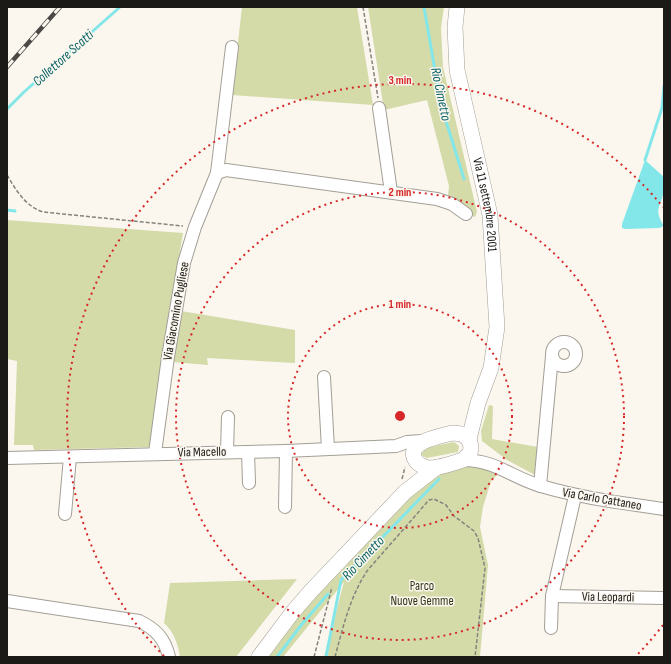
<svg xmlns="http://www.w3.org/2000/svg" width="671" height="664" viewBox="0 0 671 664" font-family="'Sofia Sans Condensed',sans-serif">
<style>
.green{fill:#d4dba9}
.water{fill:#83e7ea}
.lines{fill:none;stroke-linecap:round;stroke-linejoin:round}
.stream{stroke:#83e7ea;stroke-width:3}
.minor-casing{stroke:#a39f97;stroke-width:14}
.major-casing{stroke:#a39f97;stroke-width:16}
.path{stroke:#86837e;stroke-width:1.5;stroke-dasharray:4 2;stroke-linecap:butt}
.minor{stroke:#fff;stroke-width:12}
.major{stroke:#fff;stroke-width:15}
.rail-casing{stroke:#4b4945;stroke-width:4.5}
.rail{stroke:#fbf7ef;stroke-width:3;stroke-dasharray:9;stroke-linecap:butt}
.ring{fill:none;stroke:#d62828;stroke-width:2;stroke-dasharray:2 4}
.labels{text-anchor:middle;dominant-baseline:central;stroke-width:3;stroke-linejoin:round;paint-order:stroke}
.street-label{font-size:13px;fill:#1b1a17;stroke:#fbf7ef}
.park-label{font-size:13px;fill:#303414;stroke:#fbf7ef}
.water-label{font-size:14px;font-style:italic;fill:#0b6366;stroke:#fbf7ef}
.centre{fill:#d62828;stroke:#fbf7ef;stroke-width:2}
.ring-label{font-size:12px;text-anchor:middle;font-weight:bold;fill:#d62828;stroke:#fbf7ef;stroke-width:3;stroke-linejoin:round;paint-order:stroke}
</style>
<rect width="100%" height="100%" fill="#fbf7ef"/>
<g class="green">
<path d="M242,7h115l16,98 -141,-10z"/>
<path d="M368,7h76l-3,21 2,39 34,145 -2,5 -3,-1 -10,-11 -14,-10 1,-9 -22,-86 -43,10z"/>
<path d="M7,220l176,13 -20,120 -11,94 -118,3 -1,-5h-19l3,-84 -10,-2z"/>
<path d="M181,311l114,19v33l-88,-5 1,7 -36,-3z"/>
<path d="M489,405l4,1 -1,33 46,8 -3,28 -28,-15 -25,-19 -1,-10z"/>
<path d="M454,442l5,4 -1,6 -31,6 -6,-3 4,-7z"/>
<path d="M462,465h15l20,10 -6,6 -8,26 -3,20 8,38 -8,92h-156l20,-75 -61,75h-14l29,-41 134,-141z"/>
<path d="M297,579l-61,78h-56c-2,-13 -6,-25 -16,-34l6,-40z"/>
</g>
<path class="water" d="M645,160l19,17c0,4 1,9 0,13 -3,17 -11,19 0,36l-5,2 -34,1 -3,-1v-4z"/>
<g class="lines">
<g class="stream">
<path d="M424,7l17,98 23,74"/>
<path d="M7,109l17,-17 96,-85"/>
<path d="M645,160l17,-52 2,-22"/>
<path d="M7,210l8,1"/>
<path d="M277,657l25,-33 26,-30"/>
<path d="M326,657l15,-77 98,-101"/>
</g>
<defs>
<g id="minor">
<path d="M379,108l12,84"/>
<path d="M217,173l9,-3 211,29 15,5 14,10"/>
<circle cx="564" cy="354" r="12"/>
<path d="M324,377l4,72"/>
<path d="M227,452l1,-35"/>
<path d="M248,452l1,31"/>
<path d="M155,453l13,-96 16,-94 11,-36 22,-54 15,-126"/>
<path d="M7,458l279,-7 110,-5 11,-4 15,-1"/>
<path d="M463,460c33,0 49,18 78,26 40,12 82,17 123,23"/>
<path d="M540,486l12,-130"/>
<path d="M285,507l1,-56"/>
<path d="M65,514l5,-57"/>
<path d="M552,596l112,2"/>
<path d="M7,601l132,20c17,8 26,18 30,36"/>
<path d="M551,628l1,-32 23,-100"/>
</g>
<g id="major">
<path id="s1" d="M457,7l-2,20 2,43 33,145 7,112 -6,41 -13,35 -9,36"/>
<path d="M452,433c10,0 18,3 19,15l-1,5 -7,7c-10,3 -22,8 -34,8 -5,-1 -10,-3 -13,-7 -13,-19 25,-25 36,-28z"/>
<path d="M259,657l33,-44 19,-22 94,-99 32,-25"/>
</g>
</defs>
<use href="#minor" class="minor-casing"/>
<use href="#major" class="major-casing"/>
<g class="path">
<path d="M363,7l15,91"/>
<path d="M7,175c9,15 18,31 36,37l140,14"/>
<path d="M402,479l3,-12"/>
<path d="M314,657l18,-70"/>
<path d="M335,657c8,-30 15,-60 32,-86l62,-71 5,-1 12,6 8,11 20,15 4,7 7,30 -10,89"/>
</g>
<use href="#minor" class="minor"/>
<use href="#major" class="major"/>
<defs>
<path id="rail" d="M7,67l53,-60"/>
</defs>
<use href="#rail" class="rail-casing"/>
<use href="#rail" class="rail"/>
</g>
<g class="ring">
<circle cx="400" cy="416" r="112"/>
<circle cx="400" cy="416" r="224"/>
<path d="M663 625A336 336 0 0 1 636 656M164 656A336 336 0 1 1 663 207"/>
</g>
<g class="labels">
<g class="street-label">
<text stroke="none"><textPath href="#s1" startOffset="201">Via 11 settembre 2001</textPath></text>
<text transform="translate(176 311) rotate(-80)">Via Giacomino Pugliese</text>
<text transform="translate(202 452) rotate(-1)">Via Macello</text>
<text transform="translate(602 499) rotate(10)">Via Carlo Cattaneo</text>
<text transform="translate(608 597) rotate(1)">Via Leopardi</text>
</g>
<g class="park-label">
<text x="422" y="586">Parco<tspan x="422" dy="15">Nuove Gemme</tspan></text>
</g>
<g class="water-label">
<text transform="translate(63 58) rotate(-42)">Collettore Scatti</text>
<text transform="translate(441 94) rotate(78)">Rio Cimetto</text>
<text transform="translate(363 558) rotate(-47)">Rio Cimetto</text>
</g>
</g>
<circle cx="400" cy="416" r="6" class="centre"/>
<g class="ring-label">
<text x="400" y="84">3 min</text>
<text x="400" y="196">2 min</text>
<text x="400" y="308">1 min</text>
</g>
<rect width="671" height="664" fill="none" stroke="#1b1a17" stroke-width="16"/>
</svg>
